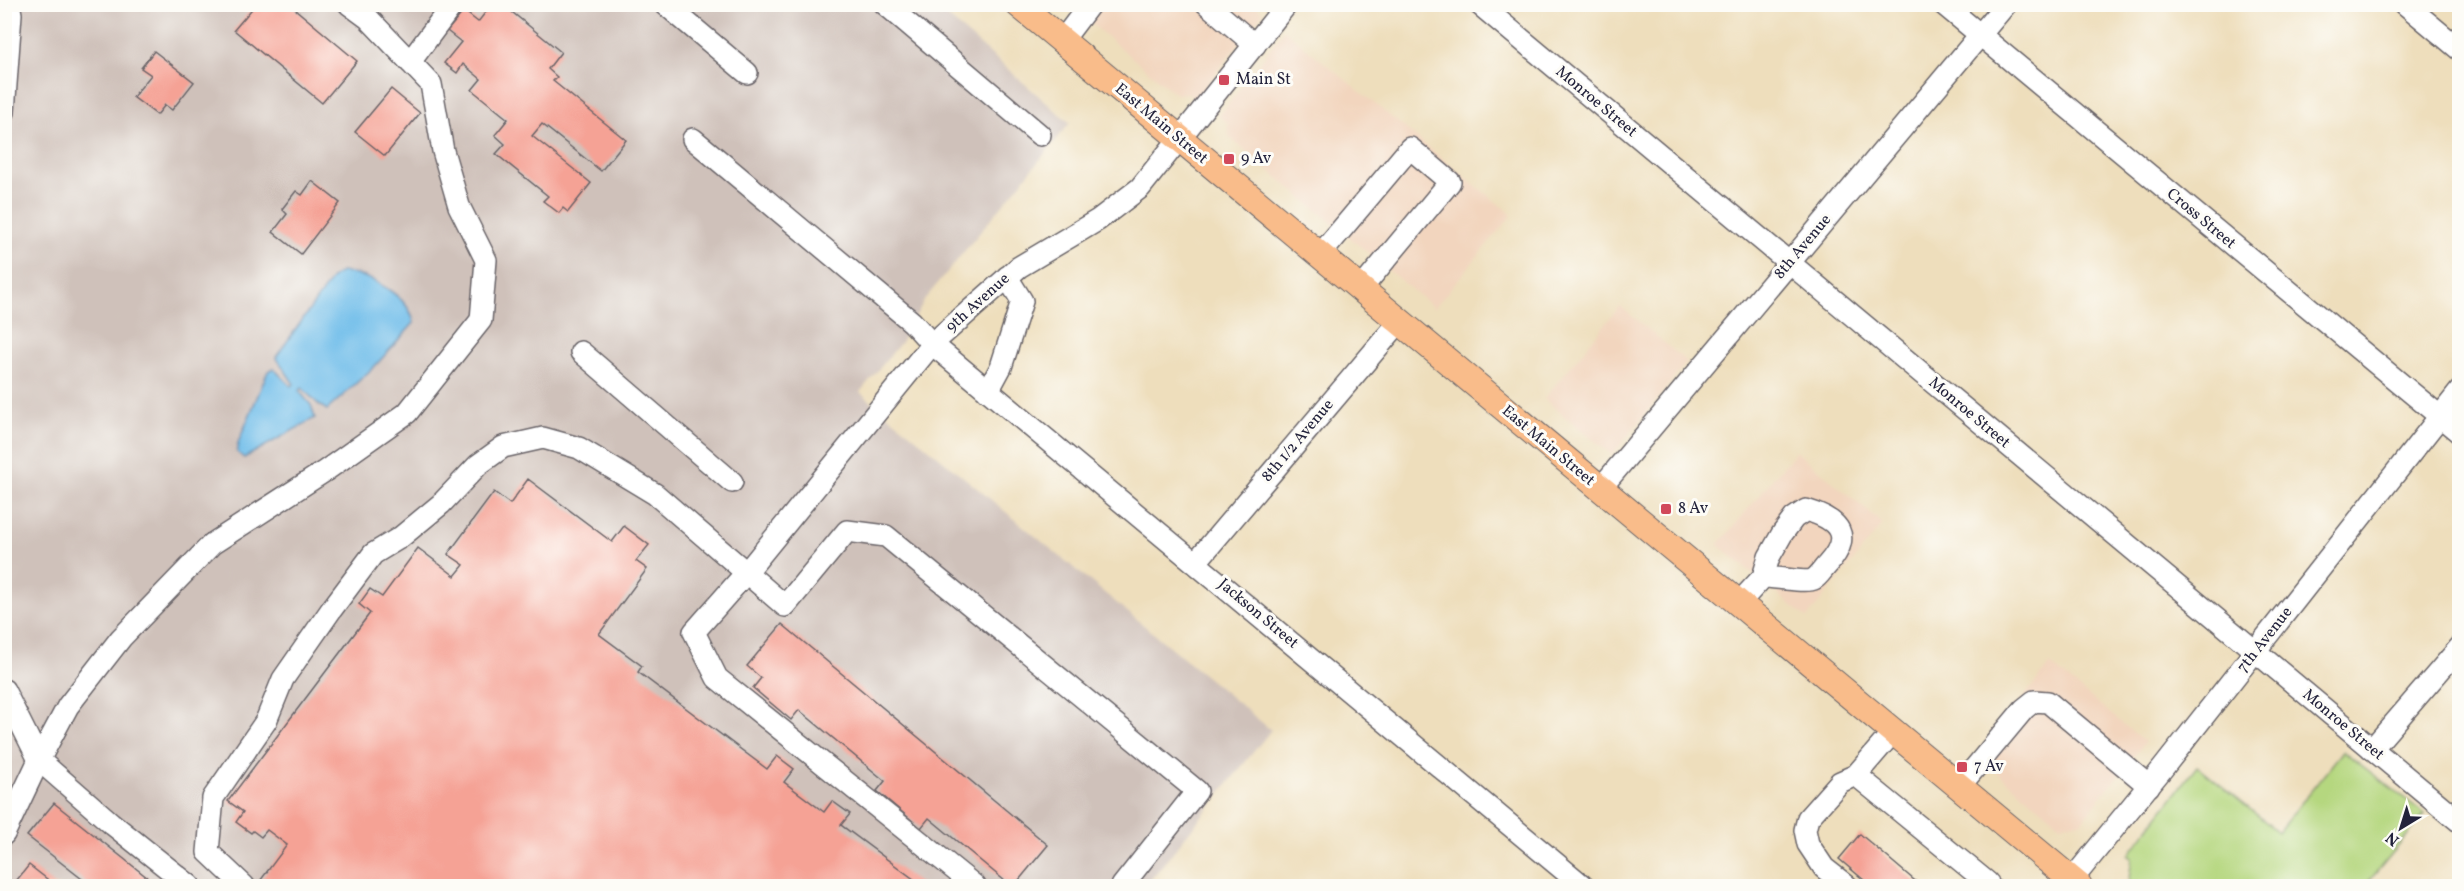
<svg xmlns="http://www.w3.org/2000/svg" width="2464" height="891" viewBox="0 0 2464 891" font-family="Vollkorn,serif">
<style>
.built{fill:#f2d5be}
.industrial{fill:#cfc1ba}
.green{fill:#b5d77f;stroke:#6c7c5d;stroke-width:1.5}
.water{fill:#70bdea;stroke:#497092;stroke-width:1.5}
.building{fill:#f5a295}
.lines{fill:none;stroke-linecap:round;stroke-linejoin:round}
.minor-casing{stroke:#696468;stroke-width:24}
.major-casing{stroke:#696468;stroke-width:28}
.minor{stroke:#fff;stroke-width:21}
.major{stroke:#f9bc8a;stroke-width:26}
.poi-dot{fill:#d1495b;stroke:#fdfcf7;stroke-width:2}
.labels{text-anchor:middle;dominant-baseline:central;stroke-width:6;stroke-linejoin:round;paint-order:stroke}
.poi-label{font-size:16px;fill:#22223b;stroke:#fdfcf7;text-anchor:start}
.street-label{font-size:16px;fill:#22223b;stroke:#fdfcf7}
</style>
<rect width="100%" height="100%" fill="#fdfcf7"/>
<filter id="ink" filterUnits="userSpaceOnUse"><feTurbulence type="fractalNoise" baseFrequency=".0167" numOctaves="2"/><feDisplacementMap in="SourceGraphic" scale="12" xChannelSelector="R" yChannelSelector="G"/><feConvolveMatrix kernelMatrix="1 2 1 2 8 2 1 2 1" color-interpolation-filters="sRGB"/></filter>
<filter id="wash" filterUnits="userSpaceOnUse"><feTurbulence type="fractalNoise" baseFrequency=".008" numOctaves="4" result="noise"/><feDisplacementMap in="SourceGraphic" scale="24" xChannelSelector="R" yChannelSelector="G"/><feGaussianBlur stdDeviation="1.35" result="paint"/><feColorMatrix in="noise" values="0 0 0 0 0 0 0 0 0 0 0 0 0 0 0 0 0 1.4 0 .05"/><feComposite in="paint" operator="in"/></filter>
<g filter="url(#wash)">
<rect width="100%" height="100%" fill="#eedebc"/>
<g class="built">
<path d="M1253,4l10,9 -68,86 -7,-6 -12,1 -107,-89z"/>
<path d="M1284,30l228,185 -78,93 -205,-171 -1,-14 -9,-7z"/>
<path d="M1620,306l67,56 -75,93 -68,-56z"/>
<path d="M1796,451l87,73 -76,94 -89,-73z"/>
<path d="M2050,664l95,78 -64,80 -21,2 -83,-68z"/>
</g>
<path class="industrial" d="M5,5h929l136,118 -145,176 -23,42 -42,51 411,338 -123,153 3,3h-1146z"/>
<path class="green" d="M2343,751l82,63 -60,72h-237l4,-28 -4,-3 69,-89 81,66z"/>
<path class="water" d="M341,272c26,1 69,24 73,51l-38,42 -49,45 -8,-5 -17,-17 -3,3 12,14 4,13 -71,40 -7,-6 1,-9 30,-72 5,-3 18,18 3,-2 -18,-27 56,-79z"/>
<g id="blocks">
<g class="building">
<path d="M256,4h33l68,57 -35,42 -88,-73z"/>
<path d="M492,4h10l59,48 -13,17 9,8 -4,4 73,59 -25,31 -59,-47 -10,12 59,47 -23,29 -5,-4 -4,5 -16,-12 5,-5 -52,-42 9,-10 -10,-9 13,-16 -36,-29 9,-11 -18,-15 -6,9 -13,-10 17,-21 -14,-11 17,-20 14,11z"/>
<path d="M154,51l40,31 -22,28 -7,-5 -8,10 -24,-18 18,-22 -10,-7z"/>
<path d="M391,89l29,24 -35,43 -30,-24z"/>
<path d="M312,181l28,22 -39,51 -28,-22 14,-18 -5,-5 14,-18 6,4z"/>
<path d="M528,479l84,63 12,-16 25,19 -13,16 11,8 -48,65 43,32 -4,6 129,97 10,-13 17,13 -10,13 40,30 8,-11 18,13 -9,11 82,61h-656l-7,-5 27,-36 -20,-15 -6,7 -8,-6 -2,2 -15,-11 7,-10 -15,-11 142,-188 -11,-9 11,-15 12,8 36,-49 37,28 9,-11 -16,-11 46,-62 16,12z"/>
<path d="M782,624l266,221 -34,41h-3l-82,-68 -8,10 -44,-37 8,-10 -86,-71 -8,10 -38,-32 8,-10 -14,-12z"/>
<path d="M54,803l104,83h-67l-64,-50z"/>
<path d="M1860,834l61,52h-50l-32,-27z"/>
<path d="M29,865l27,21h-44z"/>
</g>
</g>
</g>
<g filter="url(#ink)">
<use href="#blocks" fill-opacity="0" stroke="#696468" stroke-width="1.5"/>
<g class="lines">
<defs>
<g id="minor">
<path d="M665,4l82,69"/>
<path d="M885,4l155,131"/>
<path d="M1207,4l48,41"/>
<path d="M1479,4l981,818"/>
<path d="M1943,4l517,429"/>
<path d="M2405,4l55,46"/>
<path d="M1062,41l28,-37"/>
<path d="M410,62l43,-58"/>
<path d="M4,112l7,-98 -2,-10"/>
<path d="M693,139l219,183 20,22 651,542"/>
<path d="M1320,255l90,-107 40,34 -89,107"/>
<path d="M581,352l151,130"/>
<path d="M988,391l13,-24 21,-66 -15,-24"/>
<path d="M1600,489l406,-485"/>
<path d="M1196,562l204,-241"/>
<path d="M1738,604l25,-27 6,-20 13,-23 12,-16 12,-8c34,10 47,26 21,55 -4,4 -8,11 -13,14 -7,4 -40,-2 -51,-2"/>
<path d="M4,690l35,70 72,63 79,63"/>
<path d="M2372,749l88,-102"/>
<path d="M1856,775l132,108 -2,3"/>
<path d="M1959,787l65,-78 10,-8 14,1 101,84"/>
<path d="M4,834l35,-74 29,-54 53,-68 91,-94 113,-73 82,-58 74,-93 5,-60 -27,-54 -16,-55 -12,-67 -63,-66 -19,-14"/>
<path d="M244,886l-36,-34 5,-54 53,-77 17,-42 48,-69 42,-56 28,-17 40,-33 37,-39 25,-18 40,-9 36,10 76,46 130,112 62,-75 39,5 311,255 -75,95"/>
<path d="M975,886l-258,-208 -23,-46 52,-59 186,-229 87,-77 79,-47 42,-32 147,-184"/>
<path d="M1847,886l-23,-18 -16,-24 -3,-14 3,-12 32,-36 16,-7 37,-43"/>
<path d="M2067,886l96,-118 297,-377"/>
</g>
<path id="major" d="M1018,4l1061,882"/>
</defs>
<use href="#minor" class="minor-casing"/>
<use href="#major" class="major-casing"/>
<use href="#minor" class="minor"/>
<use href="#major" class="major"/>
</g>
</g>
<g class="poi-dot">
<rect x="1218" y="74" width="12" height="12" rx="3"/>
<rect x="1223" y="153" width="12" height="12" rx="3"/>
<rect x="1660" y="503" width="12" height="12" rx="3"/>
<rect x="1956" y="761" width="12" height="12" rx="3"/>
</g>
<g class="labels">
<g class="poi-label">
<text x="1236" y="80">Main St</text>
<text x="1241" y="159">9 Av</text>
<text x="1678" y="509">8 Av</text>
<text x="1974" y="767">7 Av</text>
</g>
<g class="street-label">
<text transform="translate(1596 102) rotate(40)">Monroe Street</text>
<text transform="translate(1161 124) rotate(40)">East Main Street</text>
<text transform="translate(2201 219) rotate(40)">Cross Street</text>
<text transform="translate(1803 247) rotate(-50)">8th Avenue</text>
<text transform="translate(978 303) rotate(-42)">9th Avenue</text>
<text transform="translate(1969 413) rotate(40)">Monroe Street</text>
<text transform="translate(1298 441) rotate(-50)">8th 1/2 Avenue</text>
<text transform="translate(1548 446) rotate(40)">East Main Street</text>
<text transform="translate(1258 614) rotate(40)">Jackson Street</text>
<text transform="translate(2265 640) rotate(-52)">7th Avenue</text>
<text transform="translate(2343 725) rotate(40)">Monroe Street</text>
</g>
</g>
<rect width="2464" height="891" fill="none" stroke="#fdfcf7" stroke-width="24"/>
<g transform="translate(2401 828) rotate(218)" stroke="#fdfcf7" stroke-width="4.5" paint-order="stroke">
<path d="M0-4.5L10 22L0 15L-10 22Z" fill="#22223b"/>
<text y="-9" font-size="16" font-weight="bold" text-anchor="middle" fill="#22223b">N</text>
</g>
</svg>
